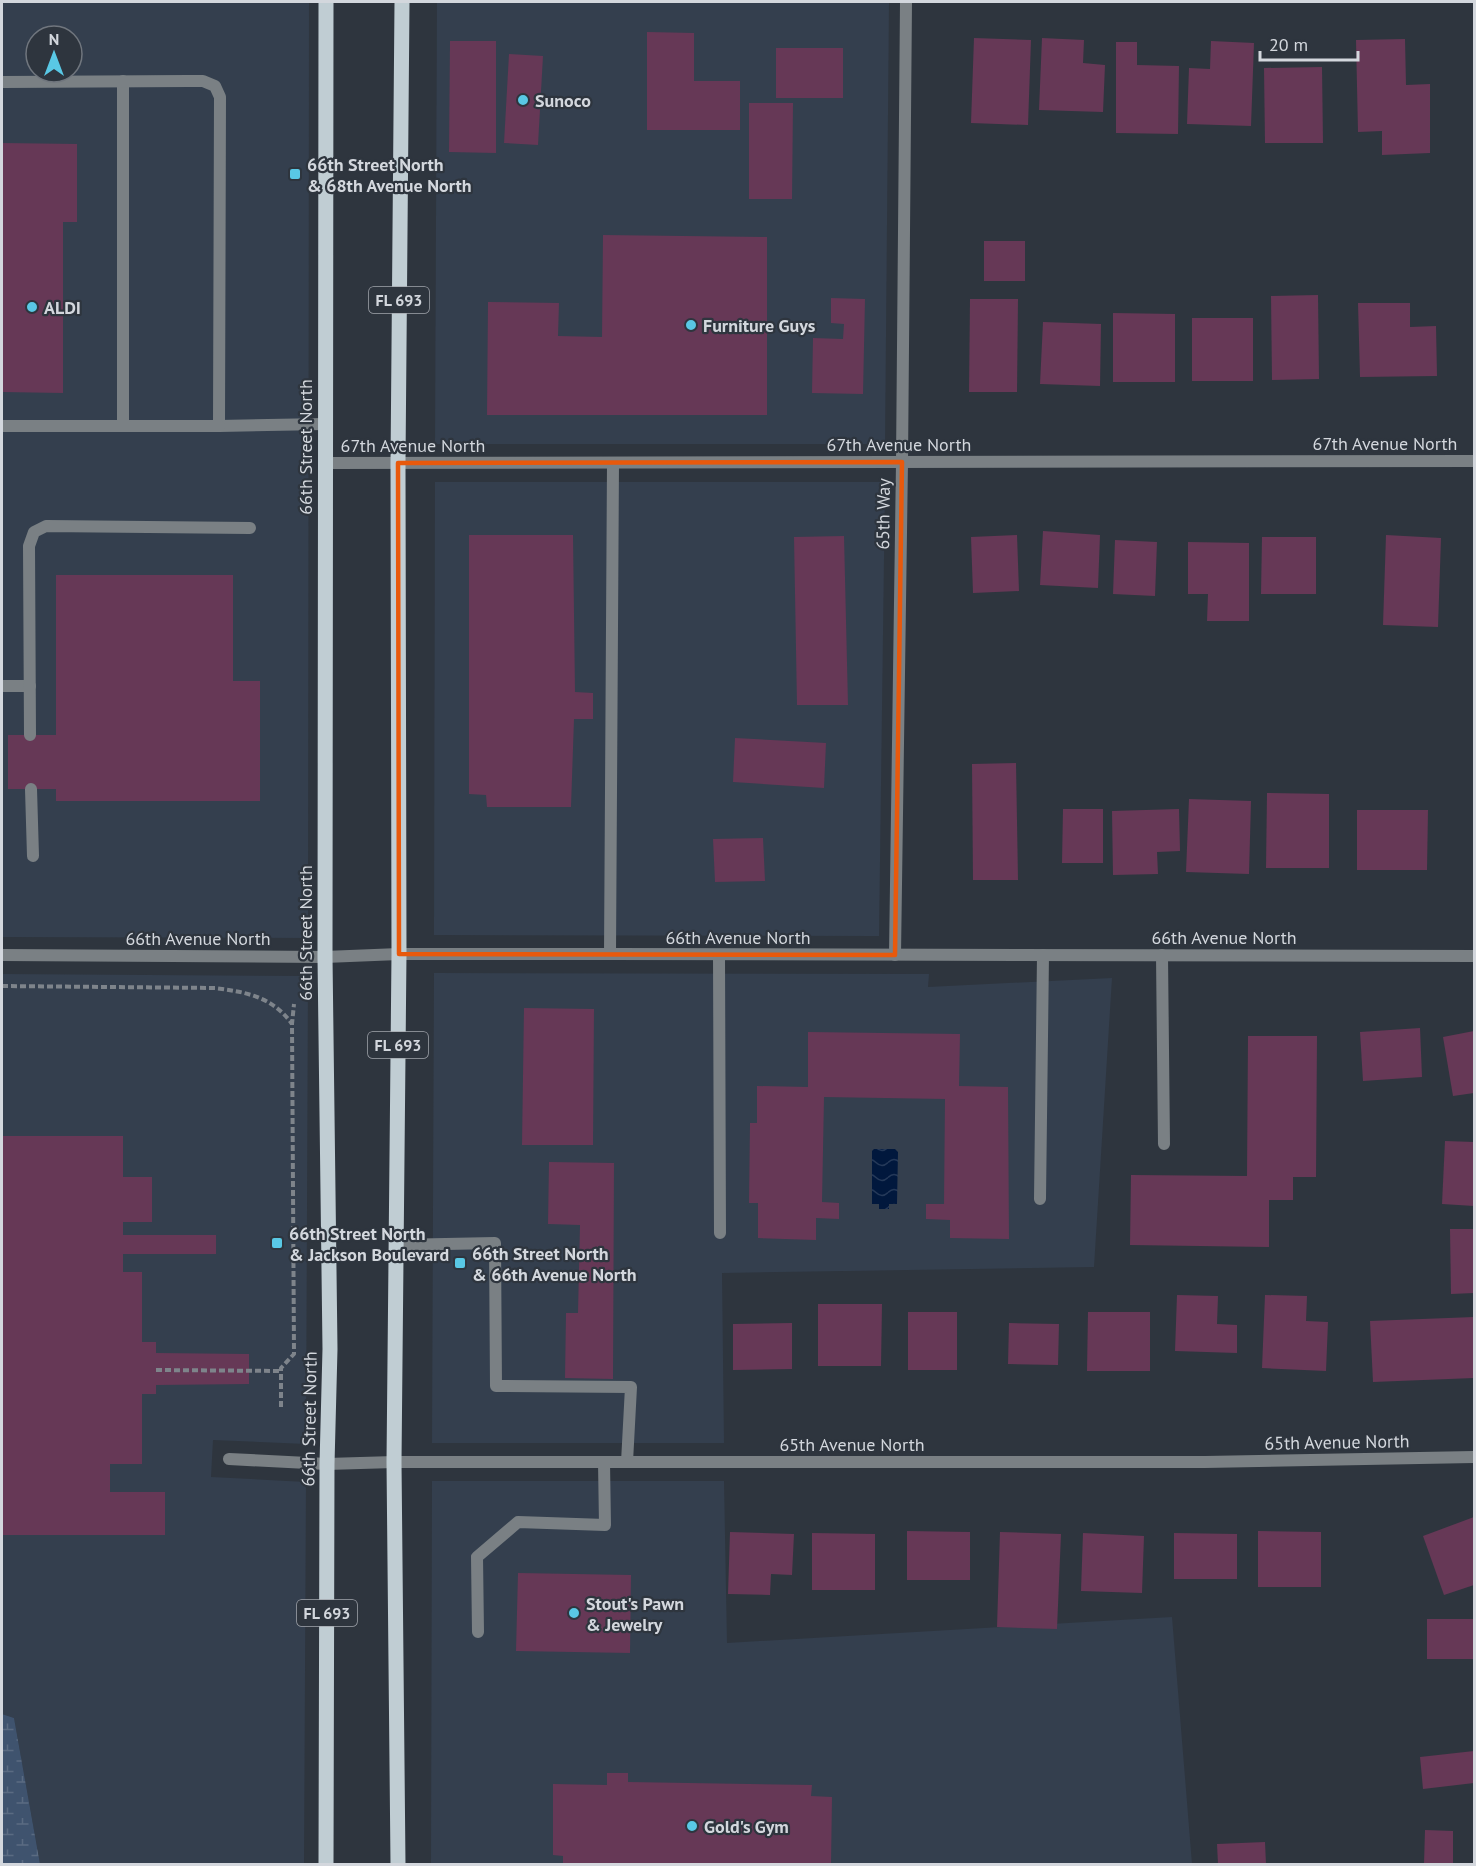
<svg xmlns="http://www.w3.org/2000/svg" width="1476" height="1866" viewBox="0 0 1476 1866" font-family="'PT Sans',sans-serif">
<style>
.built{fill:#343f4e;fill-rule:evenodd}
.wetland{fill:url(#wetland-marsh)}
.water{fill:url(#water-waves)}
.building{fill:#663856}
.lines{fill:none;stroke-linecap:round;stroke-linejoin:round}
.path{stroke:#7e848b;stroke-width:4;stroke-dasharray:6 3;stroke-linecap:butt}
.service{stroke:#7a8084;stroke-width:12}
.minor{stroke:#7a8084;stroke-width:12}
.primary{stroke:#c0cdd3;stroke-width:15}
.marked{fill:none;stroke:#e8590c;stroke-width:4.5;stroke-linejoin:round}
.poi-dot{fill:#59c8e5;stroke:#2e353e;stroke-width:2}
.labels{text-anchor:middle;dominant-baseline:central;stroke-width:4.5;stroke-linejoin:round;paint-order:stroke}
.shield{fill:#2e353e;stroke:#a2a6ad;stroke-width:1.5}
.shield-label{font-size:16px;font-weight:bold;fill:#d3d7dd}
.poi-label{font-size:18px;font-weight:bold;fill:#d3d7dd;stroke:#2e353e;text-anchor:start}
.street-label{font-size:18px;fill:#d3d7dd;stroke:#2e353e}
</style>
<defs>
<pattern id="wetland-marsh" width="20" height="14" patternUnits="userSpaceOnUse" patternTransform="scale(1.5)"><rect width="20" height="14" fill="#3f536e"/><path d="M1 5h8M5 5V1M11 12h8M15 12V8" fill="none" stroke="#5a6b82"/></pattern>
<pattern id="water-waves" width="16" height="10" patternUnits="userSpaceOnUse" patternTransform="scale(1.5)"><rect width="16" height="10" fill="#01183d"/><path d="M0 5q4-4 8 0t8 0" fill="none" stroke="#253959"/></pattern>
</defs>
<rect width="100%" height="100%" fill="#2e353e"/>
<g class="built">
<path d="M2,2h307l-1,936 -306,-1zM36,36h36v36h-36z"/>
<path d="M437,2h452l-4,442h-450z"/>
<path d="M435,482h450l-6,454 -445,-1z"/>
<path d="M434,973l495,1 -1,13 184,-9 -18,289 -372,6 2,170h-292z"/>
<path d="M2,974l306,2 -2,468 -93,-4 -2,37 95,5 -2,382h-264l-26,-146 -12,-4z"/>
<path d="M432,1481h292l3,162 445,-26 20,247h-761z"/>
</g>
<path class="wetland" d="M2,1714l12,4 26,146h-38z"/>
<path class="water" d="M874,1149h21l3,3 -1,52h-8v5h-10v-5h-7v-53z"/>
<g class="building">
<path d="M647,32l47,1v48h46v49h-93z"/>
<path d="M974,38l57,2 -3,85 -57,-2z"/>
<path d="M1042,38l42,2 -1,23 22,2 -2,47 -64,-2z"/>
<path d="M1405,39l1,46 24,-1v69l-48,2v-24l-24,1 -2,-92z"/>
<path d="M450,41h46v112l-47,-1z"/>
<path d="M1211,41l43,2 -3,83 -64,-2 2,-56 21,1z"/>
<path d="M1116,42h21v23l42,1 -1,68 -62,-1z"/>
<rect x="776" y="48" width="67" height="50"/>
<path d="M509,54l34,2 -5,89 -34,-2z"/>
<path d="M1322,67l1,76h-58l-1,-75z"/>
<path d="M749,103h44l-1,96h-43z"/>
<path d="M2,143l75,1v78h-14v171l-61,-1z"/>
<path d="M603,235l164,2v178h-280l1,-113 71,1 -1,33 44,1z"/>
<rect x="984" y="241" width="41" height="40"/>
<path d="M1318,295l1,84 -47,1 -1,-84z"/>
<path d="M831,298l34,1 -2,95 -51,-1 1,-55 30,1 1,-15 -13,-1z"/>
<path d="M970,299h48l-1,93h-48z"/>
<path d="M1358,303h52v24l26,-1 1,50 -77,1z"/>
<path d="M1113,313l62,1v68h-62z"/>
<rect x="1192" y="318" width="61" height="63"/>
<path d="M1043,322l58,2 -1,62 -60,-2z"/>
<path d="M1043,531l57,4 -2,53 -58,-3z"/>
<path d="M469,535h104l2,157 18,1v26h-19l-3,88h-84l-1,-12 -17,-1z"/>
<path d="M1017,535l2,56 -46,2 -2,-56z"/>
<path d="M1386,535l55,3 -3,89 -55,-2z"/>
<path d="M844,536l4,169h-51l-3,-168z"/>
<path d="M1262,537h54v57h-55z"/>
<path d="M1115,540l42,2 -2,54 -42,-2z"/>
<path d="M1188,542l61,1v78h-42l1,-27h-20z"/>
<path d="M56,575h177v106h27v120h-204v-12h-48v-54h48z"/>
<path d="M735,738l91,5 -2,45 -91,-6z"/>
<path d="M1016,763l2,117h-45l-1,-116z"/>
<path d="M1267,793l62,1v74h-63z"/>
<path d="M1189,799l62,2 -2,73 -63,-2z"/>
<path d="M1063,809h40v54h-41z"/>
<path d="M1179,809l1,42 -23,1 1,22 -45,1 -1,-64z"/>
<path d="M1357,810h71l-1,60h-70z"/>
<path d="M763,838l2,43 -50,1 -2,-43z"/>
<path d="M524,1008l70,1 -1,136h-71z"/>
<path d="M1420,1028l2,49 -59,4 -3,-49z"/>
<path d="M1474,1031v62l-21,3 -10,-59z"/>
<path d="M808,1032l152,2 -1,52 49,1 1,152 -59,-1v-18l-24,-1v-15h18l1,-105 -121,-2 -2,105 17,1v16l-23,-1v22l-58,-2v-35h-9l1,-80h7v-37l51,1z"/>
<path d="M1248,1036h69l-1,141h-23v23h-24v47l-139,-2 1,-70 116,1z"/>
<path d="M2,1136h121v41h29v45h-29v13h93v19h-93v18h19v70h14v11l93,1v30l-93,1v9h-14v70h-32v28h55v43h-163z"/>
<path d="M1445,1141l29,1v64l-32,-2z"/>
<path d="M549,1162l65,1 -1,216 -48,-1 1,-65h12l2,-88 -32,-1z"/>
<path d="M1450,1229h24v64l-23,1z"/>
<path d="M1177,1295l41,1 -1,28 20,1v28l-62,-2z"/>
<path d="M1265,1295l42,1 -1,25 22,1 -2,49 -64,-3z"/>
<path d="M818,1304h64l-1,62h-63z"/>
<rect x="908" y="1312" width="49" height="58"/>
<path d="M1088,1312h62v59h-63z"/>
<path d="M1474,1317v61l-101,4 -3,-61z"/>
<path d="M792,1323v46l-59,1v-46z"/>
<path d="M1009,1323l50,1 -1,41 -50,-1z"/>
<path d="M1474,1517v68l-30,10 -21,-59z"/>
<path d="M907,1531l63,1v48h-63z"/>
<path d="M1258,1531l63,1v55h-63z"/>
<path d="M730,1532l64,2 -2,41 -21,-1 -1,21 -42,-1z"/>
<path d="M1000,1532l61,2 -4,95 -60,-2z"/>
<path d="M812,1533l63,1v56h-63z"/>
<path d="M1083,1533l61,3 -2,57 -61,-2z"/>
<path d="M1174,1533l63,1v45h-63z"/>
<path d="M518,1573l113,2 -1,78 -114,-2z"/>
<rect x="1427" y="1619" width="47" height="40"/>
<path d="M1474,1751v32l-51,6 -3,-32z"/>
<path d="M607,1773h21v9l184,3 -1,11 21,1 -1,67h-268v-8l-10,-1v-71l54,1z"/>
<path d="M1425,1830l28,1v33h-29z"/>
<path d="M1265,1842l1,22h-48l-1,-20z"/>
</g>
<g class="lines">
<g class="path">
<path d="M2,986l213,2c31,4 58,9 77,36"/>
<path d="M156,1370l125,1"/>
<path d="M281,1407v-39l13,-14 -2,-330 2,-20"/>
</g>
<g class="service">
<path d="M123,81v345"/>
<path d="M2,82l187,-1h14l12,5 5,11 -1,329 105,-2"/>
<path d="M2,426h217"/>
<path d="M2,686h28"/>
<path d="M30,735l-1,-189 5,-14 12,-6 204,2"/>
<path d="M31,789l2,67"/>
<path d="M610,954l3,-491"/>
<path d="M719,955l1,278"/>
<path d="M1162,955l2,189"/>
<path d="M1040,1199l3,-244"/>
<path d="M396,1245l99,-2 1,143 135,1 -4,75"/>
<path d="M478,1632l-1,-75 41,-35 87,3 -1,-63"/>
</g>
<g class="minor">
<path d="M324,463l1150,-2"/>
<path d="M2,955l323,2 74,-3h211l864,2"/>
<path d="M895,955l7,-493 4,-460"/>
<path d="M229,1459l98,5 67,-2h811l269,-5"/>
</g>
<g class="primary">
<path d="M326,2l-1,955 5,392 -3,115 -1,400"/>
<path d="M398,1864l-4,-402 5,-508 -1,-491 4,-461"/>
</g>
</g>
<path class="marked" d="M902,462l-7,493 -496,-1 -1,-491z"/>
<g class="poi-dot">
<circle cx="523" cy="100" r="6"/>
<rect x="289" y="168" width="12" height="12" rx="3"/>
<circle cx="32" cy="307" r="6"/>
<circle cx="691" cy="325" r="6"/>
<rect x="271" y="1237" width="12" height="12" rx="3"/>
<rect x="454" y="1257" width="12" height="12" rx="3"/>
<circle cx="574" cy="1613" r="6"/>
<circle cx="692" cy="1826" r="6"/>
</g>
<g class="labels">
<g class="shield">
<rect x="369" y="287" width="60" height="26" rx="4.5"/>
<rect x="368" y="1032" width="60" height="26" rx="4.5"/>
<rect x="297" y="1600" width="60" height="26" rx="4.5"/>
</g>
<g class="shield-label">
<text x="399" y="300">FL 693</text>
<text x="398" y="1045">FL 693</text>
<text x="327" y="1613">FL 693</text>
</g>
<g class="poi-label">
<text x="535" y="100">Sunoco</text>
<text x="307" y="164">66th Street North<tspan x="307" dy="21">&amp; 68th Avenue North</tspan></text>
<text x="44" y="307">ALDI</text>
<text x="703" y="325">Furniture Guys</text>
<text x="289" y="1233">66th Street North<tspan x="289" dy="21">&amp; Jackson Boulevard</tspan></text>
<text x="472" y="1253">66th Street North<tspan x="472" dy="21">&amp; 66th Avenue North</tspan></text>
<text x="586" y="1603">Stout's Pawn<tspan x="586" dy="21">&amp; Jewelry</tspan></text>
<text x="704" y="1826">Gold's Gym</text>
</g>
<g class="street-label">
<text x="1385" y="443">67th Avenue North</text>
<text x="899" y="444">67th Avenue North</text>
<text x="413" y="445">67th Avenue North</text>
<text transform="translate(305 447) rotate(-90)">66th Street North</text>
<text transform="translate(883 514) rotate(-89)">65th Way</text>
<text transform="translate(305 933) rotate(-90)">66th Street North</text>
<text x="738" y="937">66th Avenue North</text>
<text x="1224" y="937">66th Avenue North</text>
<text x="198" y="938">66th Avenue North</text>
<text transform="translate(309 1419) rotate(-89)">66th Street North</text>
<text transform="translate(1337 1442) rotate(-1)">65th Avenue North</text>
<text x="852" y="1444">65th Avenue North</text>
</g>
</g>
<rect width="1476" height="1866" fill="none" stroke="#d3d7dd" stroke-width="6"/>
<g transform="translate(54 54)"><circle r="28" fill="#2e353e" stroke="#70767e" stroke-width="1.5"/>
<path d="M0-4.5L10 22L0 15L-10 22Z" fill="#59c8e5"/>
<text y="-9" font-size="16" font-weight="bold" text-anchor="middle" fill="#d3d7dd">N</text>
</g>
<path d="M1260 51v9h98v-9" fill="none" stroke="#d3d7dd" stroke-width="3"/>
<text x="1269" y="51" font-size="18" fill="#d3d7dd" stroke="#2e353e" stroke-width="4.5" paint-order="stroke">20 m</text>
</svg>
